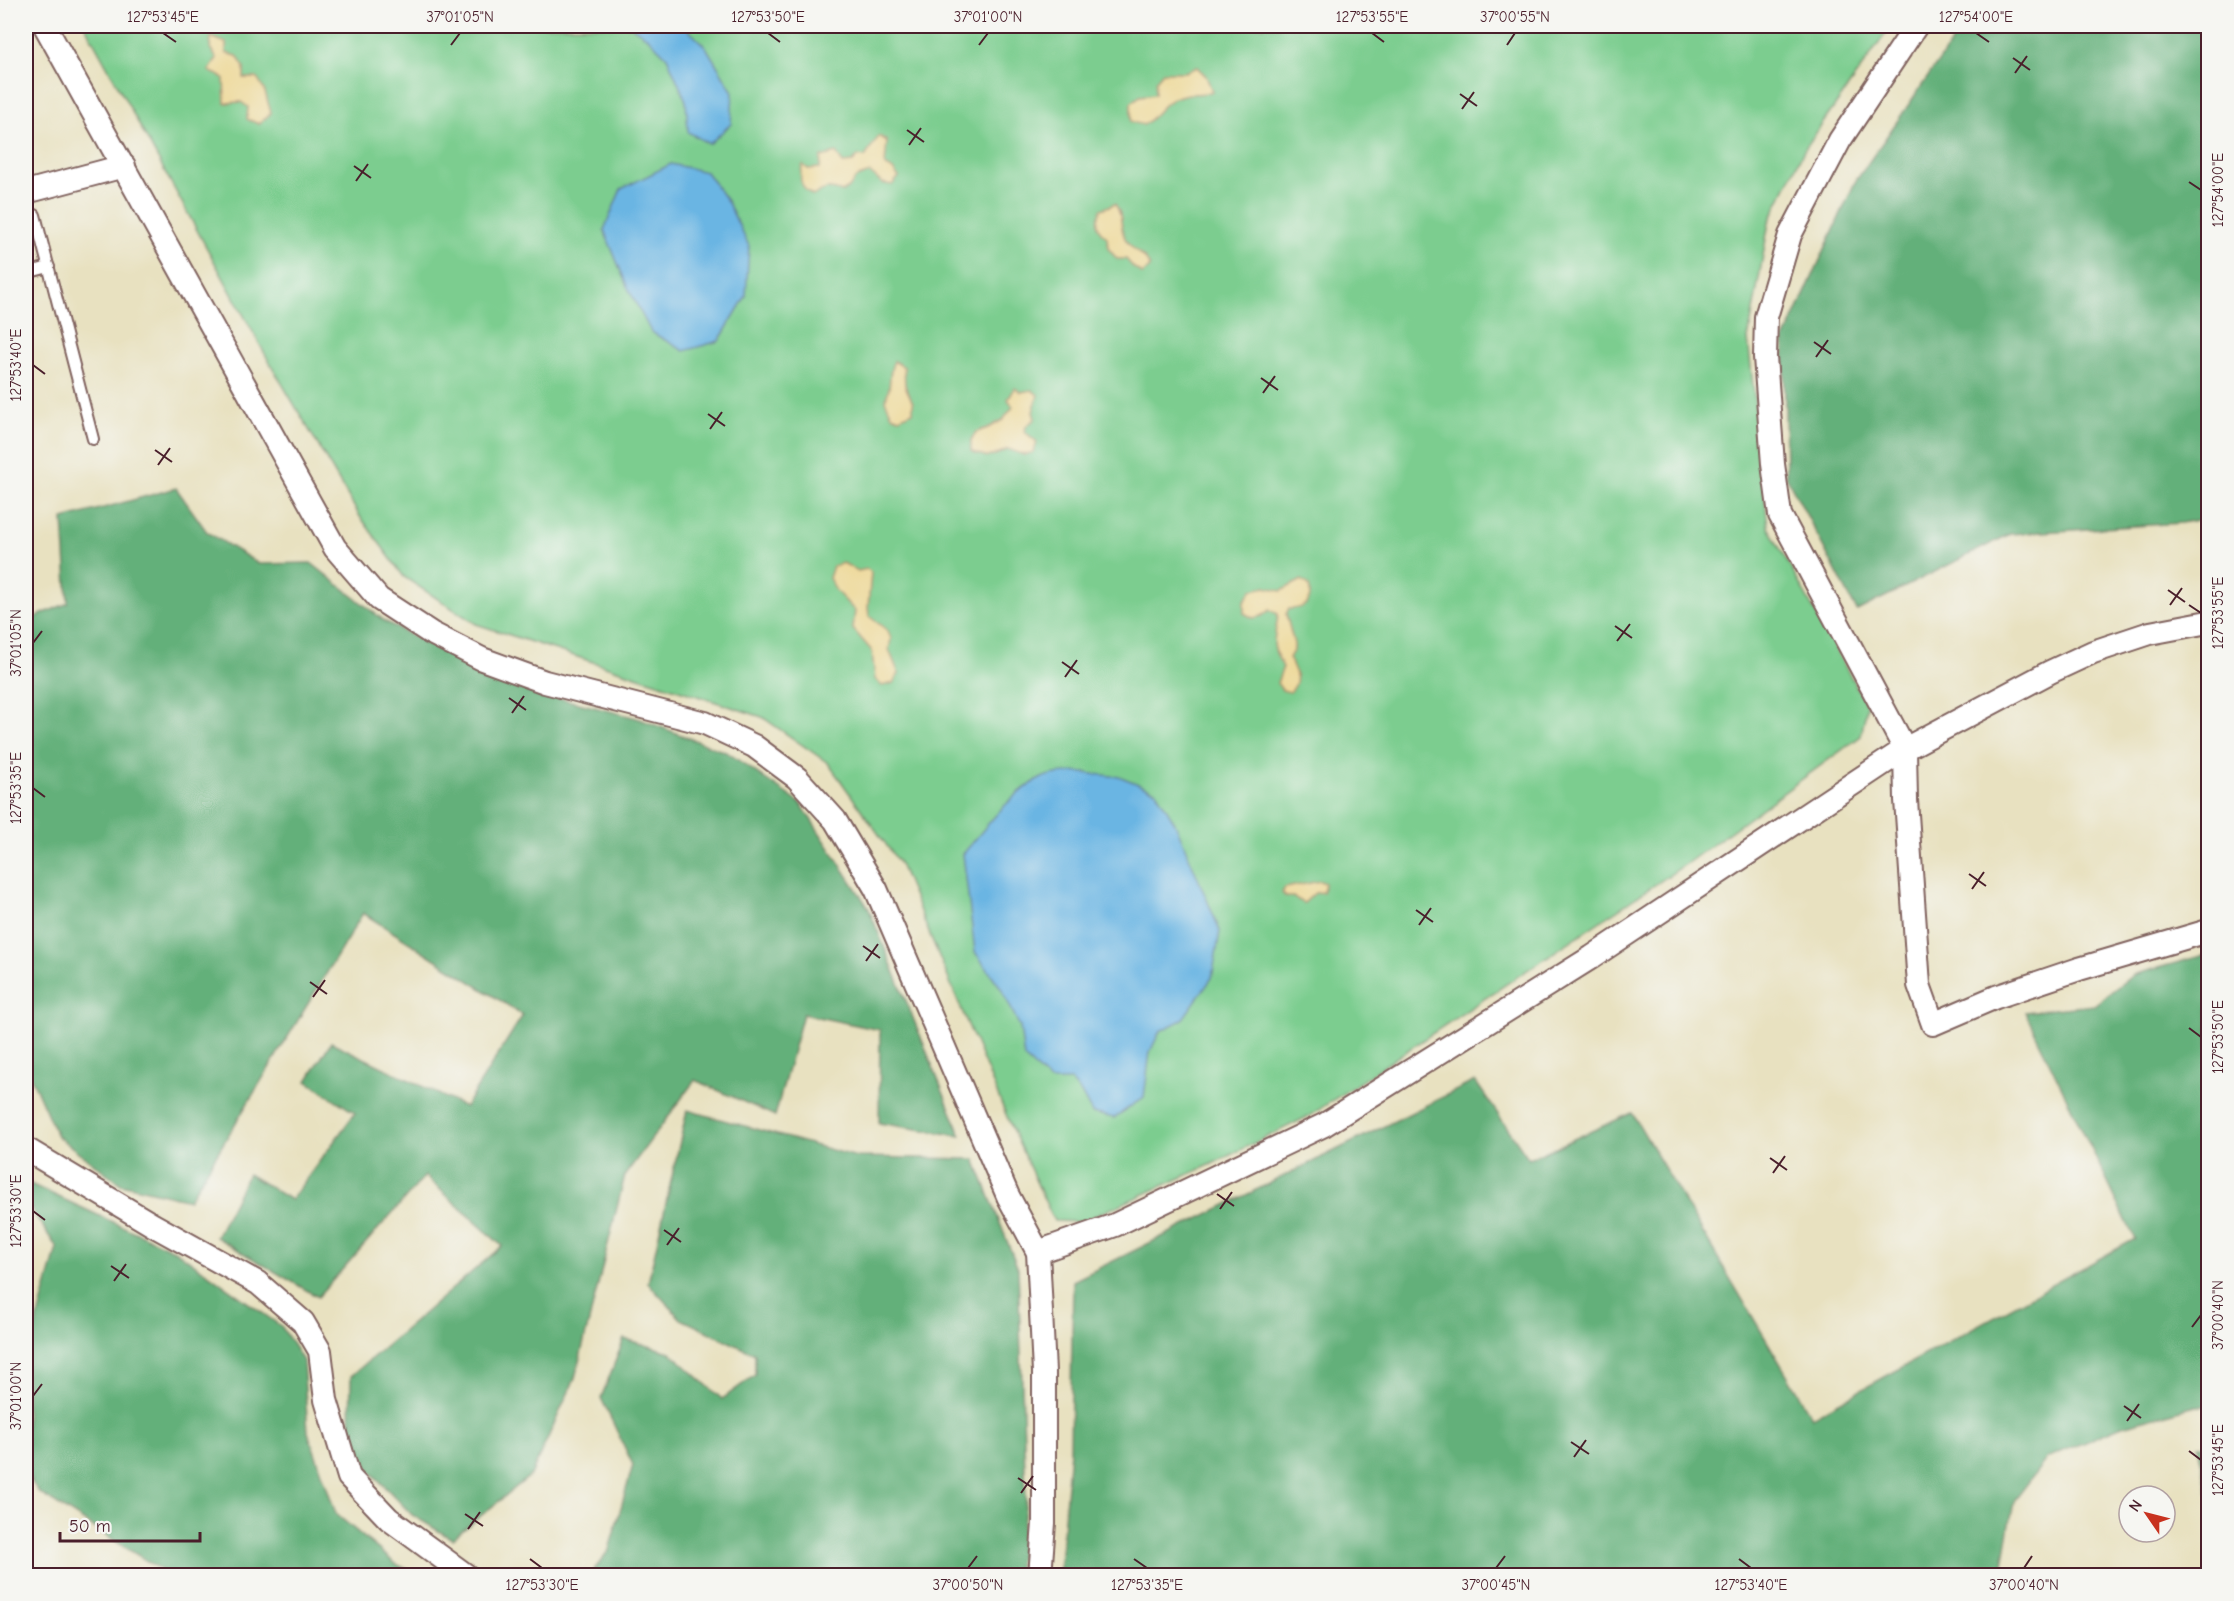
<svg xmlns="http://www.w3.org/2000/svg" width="2234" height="1601" viewBox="0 0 2234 1601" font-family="'Comic Neue',sans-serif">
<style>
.green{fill:#7bcd8f;stroke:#62765d;stroke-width:1.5}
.forest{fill:#64b07a;stroke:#576852;stroke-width:1.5}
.sand{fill:#eeda9e;stroke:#9c7c64;stroke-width:1.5}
.water{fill:#6ab5e3;stroke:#5a6a87;stroke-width:1.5}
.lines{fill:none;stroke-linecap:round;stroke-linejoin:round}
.service-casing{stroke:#81635f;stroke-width:14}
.minor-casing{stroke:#81635f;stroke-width:26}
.service{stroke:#fff;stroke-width:10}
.minor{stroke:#fff;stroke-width:22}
.ticks{fill:none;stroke:#4a1f2b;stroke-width:2}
.neatline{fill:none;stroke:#4a1f2b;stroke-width:2}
.ticks-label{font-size:15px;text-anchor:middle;fill:#4a1f2b}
</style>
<rect width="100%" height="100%" fill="#f6f6f2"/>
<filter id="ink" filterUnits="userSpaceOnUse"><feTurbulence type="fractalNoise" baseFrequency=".0167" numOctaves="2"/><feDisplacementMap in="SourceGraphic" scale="12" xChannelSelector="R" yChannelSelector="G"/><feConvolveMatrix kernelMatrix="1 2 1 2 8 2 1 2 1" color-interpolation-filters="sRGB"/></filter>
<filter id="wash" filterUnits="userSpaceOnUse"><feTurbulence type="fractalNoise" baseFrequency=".008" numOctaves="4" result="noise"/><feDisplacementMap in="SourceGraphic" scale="24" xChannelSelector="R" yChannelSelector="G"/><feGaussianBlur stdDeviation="1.35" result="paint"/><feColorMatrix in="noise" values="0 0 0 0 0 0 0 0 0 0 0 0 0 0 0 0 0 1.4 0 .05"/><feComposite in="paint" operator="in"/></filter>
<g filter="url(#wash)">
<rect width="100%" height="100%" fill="#e8e1c0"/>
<path class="green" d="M85,26h1806l-87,124 -35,72 -21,117 20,188 99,179 -6,30 -175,128 -377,252 -99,49 -129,57 -27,-1 -44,-97 -110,-260 -72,-101 -66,-46 -286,-93 -72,-47 -45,-62 -88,-150z"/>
<g class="forest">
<path d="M1963,26h245v492l-27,5 -171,11 -153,77 -71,-135 -2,-136 71,-158z"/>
<path d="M176,488l31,44 52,32 52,-1 75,59 118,62 133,34 91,35 73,51 67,103 93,229 -82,-13 1,-93 -77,-16 -28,102 -80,-36 -70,95 -50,203 -44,97 -79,64 -40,-24 -42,-44 -20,-43 1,-52 151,-130 -77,-70 -107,121 -102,-60 32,-63 43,26 64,-87 -48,-32 24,-39 134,65 58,-92 -160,-102 -174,287 -68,-16 -64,-48 -31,-70v-445l42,-18 -5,-84z"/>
<path d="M2208,954v452h-12l-74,20 -75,32 -33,43 -12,69 -37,6 -906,-1 11,-124 3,-170 402,-200 54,78 103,-46 180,304 323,-178 -110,-227 69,-7 39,-30z"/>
<path d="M687,1110l170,47 118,2 43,110 8,230 -9,76h-427l19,-25 24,-85 -32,-67 23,-59 46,13 52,47 33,-24v-21l-74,-35 -33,-36z"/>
<path d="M26,1182l150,69 106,76 21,34 5,71 28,82 60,50 23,11h-250l-130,-82 -13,-20v-113l31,-112 -31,-47z"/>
<path d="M2198,1445h10v48z"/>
</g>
<g class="sand">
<path d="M211,37l15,6v10l11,3 7,11v11h13l8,14 6,21 -12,11 -12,-5 1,-12 -7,-5 -16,1 -1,-25 -15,-7 8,-12 -7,-11z"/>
<path d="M1197,67l9,9 6,15c-8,4 -14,2 -23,3 -24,3 -29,18 -45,31l-13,-3v-19l9,-7 15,-2 1,-14 7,-8h22z"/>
<path d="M879,136l8,5 -2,24 7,4 7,8 -7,8 -10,-2 -12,-10 -14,5 -7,10 -7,4c-13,-5 -18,-4 -29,4 -13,-8 -15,-18 -10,-31l5,4 12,-1 1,-11 15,-4 7,10 10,-1 5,-6 7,1z"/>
<path d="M1115,204c9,11 4,24 11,36 6,11 21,15 24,28l-8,6 -8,-6 -8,-9h-9l-9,-11 -1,-11c-12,-8 -11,-15 -6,-28z"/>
<path d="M894,361l10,6 1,18 8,18v9l-14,6 -7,-3 -7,-15c8,-15 2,-25 9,-39z"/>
<path d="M1015,388l6,4 11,-2 6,5 -5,17 2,7 -9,7 -1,6 12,10 -3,10 -10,3 -16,-6c-17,9 -20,10 -37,2v-11l5,-8 12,-4 15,-8 10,-13 -5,-8z"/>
<path d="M843,563l15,8 9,-2 4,3 -3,36 1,8 19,15 3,8 -2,11 10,24 -6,9 -11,3 -7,-7 -3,-28 -19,-22 2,-18 -19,-20 -7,-13 4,-12z"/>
<path d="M1302,580l7,5c4,17 -3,24 -20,24l-3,5 8,30v5l-5,9c6,13 13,23 1,34l-8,-2 -5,-7 6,-16c-15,-26 -7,-27 -5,-53l-8,-4 -8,6 -9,2 -9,-5v-11l8,-12 14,-3 15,4z"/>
<path d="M1320,881l5,2 -2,9 -8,1 -11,10 -11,-6h-7l-4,-4 3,-5z"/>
</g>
<g class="water">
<path d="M631,26h53l22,21 27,45 -2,32 -22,20 -21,-12 -2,-31 -19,-44 -19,-19z"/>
<path d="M671,164l35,8 21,29 22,45 -3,50 -27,45 -35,10 -33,-19 -24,-46 -23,-56 17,-41z"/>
<path d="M1075,772l46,5 35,14 19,32 45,108 -8,47 -30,42 -22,11 -10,21 -6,45 -30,21 -22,-5 -11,-20 -10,-12h-21l-26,-23 -4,-31 -19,-39 -26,-36 -12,-98c23,-27 47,-61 79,-76 9,-5 23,-4 33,-6z"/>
</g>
</g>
<g filter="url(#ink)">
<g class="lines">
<defs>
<g id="service">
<path d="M26,217l9,-2 58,224"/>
<path d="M26,273l23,-6"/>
</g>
<g id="minor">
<path d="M45,26l290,522 44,51 52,34 51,26 63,23 160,41 49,23 43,32 38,42 41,69 132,307 30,56 6,120v151l-4,53"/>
<path d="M1916,26l-76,114 -50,95 -24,82 -1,40 8,107 7,51 125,234 1,51 13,185 14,39 63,-27 83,-28 129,-38"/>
<path d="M26,192l98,-26"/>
<path d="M26,1149l127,76 105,58 45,39 17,29 6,49 23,77 40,42 78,57"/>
<path d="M1038,1252l77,-27 209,-100 268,-168 313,-208 145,-77 43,-20 57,-19 58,-11"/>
</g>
</defs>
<use href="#service" class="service-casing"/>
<use href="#minor" class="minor-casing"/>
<use href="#service" class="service"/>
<use href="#minor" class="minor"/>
</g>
</g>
<path class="ticks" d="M163,33l13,9M768,33l12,9M1372,33l12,9M1976,33l13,9M451,45l9,-12M979,45l9,-12M1507,45l8,-12M2013,58l17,12M2015,73l12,-17M1460,94l17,12M1462,109l12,-17M907,130l17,12M909,145l12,-17M354,166l17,12M356,181l12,-17M2189,182l12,8M1814,342l17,12M1816,357l12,-17M33,365l12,9M1261,378l17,12M1263,393l12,-17M708,414l17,12M710,429l12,-17M155,450l17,12M158,465l12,-17M2168,590l17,12M2170,605l12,-17M2189,605l12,8M1615,626l17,12M1617,641l13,-17M33,643l9,-12M1062,662l17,12M1065,677l12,-17M509,698l17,12M512,713l12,-17M33,788l12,9M1969,874l17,12M1972,889l12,-17M1416,910l17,12M1419,925l12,-17M863,946l17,12M866,961l12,-17M310,982l17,12M313,997l12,-17M2189,1028l12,9M1770,1158l17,12M1773,1173l12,-17M1217,1194l17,12M1220,1209l12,-17M33,1211l12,9M664,1230l17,12M667,1245l12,-17M111,1266l18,12M114,1281l12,-17M2192,1327l9,-12M33,1396l9,-12M2124,1406l17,12M2127,1421l12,-17M1571,1442l18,12M2189,1451l12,9M1574,1457l12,-17M1018,1478l18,12M1021,1493l12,-17M465,1514l18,12M468,1529l12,-17M530,1559l12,9M1134,1559l13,9M1739,1559l12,9M968,1568l9,-12M1496,1568l9,-12M2024,1568l8,-12"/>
<rect width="2234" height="1601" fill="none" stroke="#f6f6f2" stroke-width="66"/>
<g transform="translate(2147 1514) rotate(305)"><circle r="28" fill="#f6f6f2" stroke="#b1a0a2" stroke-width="1.5"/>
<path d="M0-4.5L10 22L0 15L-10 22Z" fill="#c8321e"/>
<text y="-9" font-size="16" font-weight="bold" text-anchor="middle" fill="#4a1f2b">N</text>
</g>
<path d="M60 1532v9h140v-9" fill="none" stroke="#4a1f2b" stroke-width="3"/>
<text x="69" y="1532" font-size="18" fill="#4a1f2b" stroke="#f6f6f2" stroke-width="4.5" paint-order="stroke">50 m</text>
<rect x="33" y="33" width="2168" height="1535" class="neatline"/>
<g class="ticks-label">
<text x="163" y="22">127°53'45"E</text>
<text x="460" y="22">37°01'05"N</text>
<text x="768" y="22">127°53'50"E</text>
<text x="988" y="22">37°01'00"N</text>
<text x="1372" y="22">127°53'55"E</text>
<text x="1515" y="22">37°00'55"N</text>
<text x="1976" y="22">127°54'00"E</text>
<text transform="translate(2218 190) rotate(-90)" y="5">127°54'00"E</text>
<text transform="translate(16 365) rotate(-90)" y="5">127°53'40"E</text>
<text transform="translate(2218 613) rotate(-90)" y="5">127°53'55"E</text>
<text transform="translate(16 643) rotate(-90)" y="5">37°01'05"N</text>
<text transform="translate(16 788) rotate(-90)" y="5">127°53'35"E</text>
<text transform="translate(2218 1037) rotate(-90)" y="5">127°53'50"E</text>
<text transform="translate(16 1211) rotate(-90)" y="5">127°53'30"E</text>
<text transform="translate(2218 1315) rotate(-90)" y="5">37°00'40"N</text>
<text transform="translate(16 1396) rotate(-90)" y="5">37°01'00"N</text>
<text transform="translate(2218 1460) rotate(-90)" y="5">127°53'45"E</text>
<text x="542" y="1590">127°53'30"E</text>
<text x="968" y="1590">37°00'50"N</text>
<text x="1147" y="1590">127°53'35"E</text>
<text x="1496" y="1590">37°00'45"N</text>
<text x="1751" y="1590">127°53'40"E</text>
<text x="2024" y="1590">37°00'40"N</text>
</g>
</svg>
